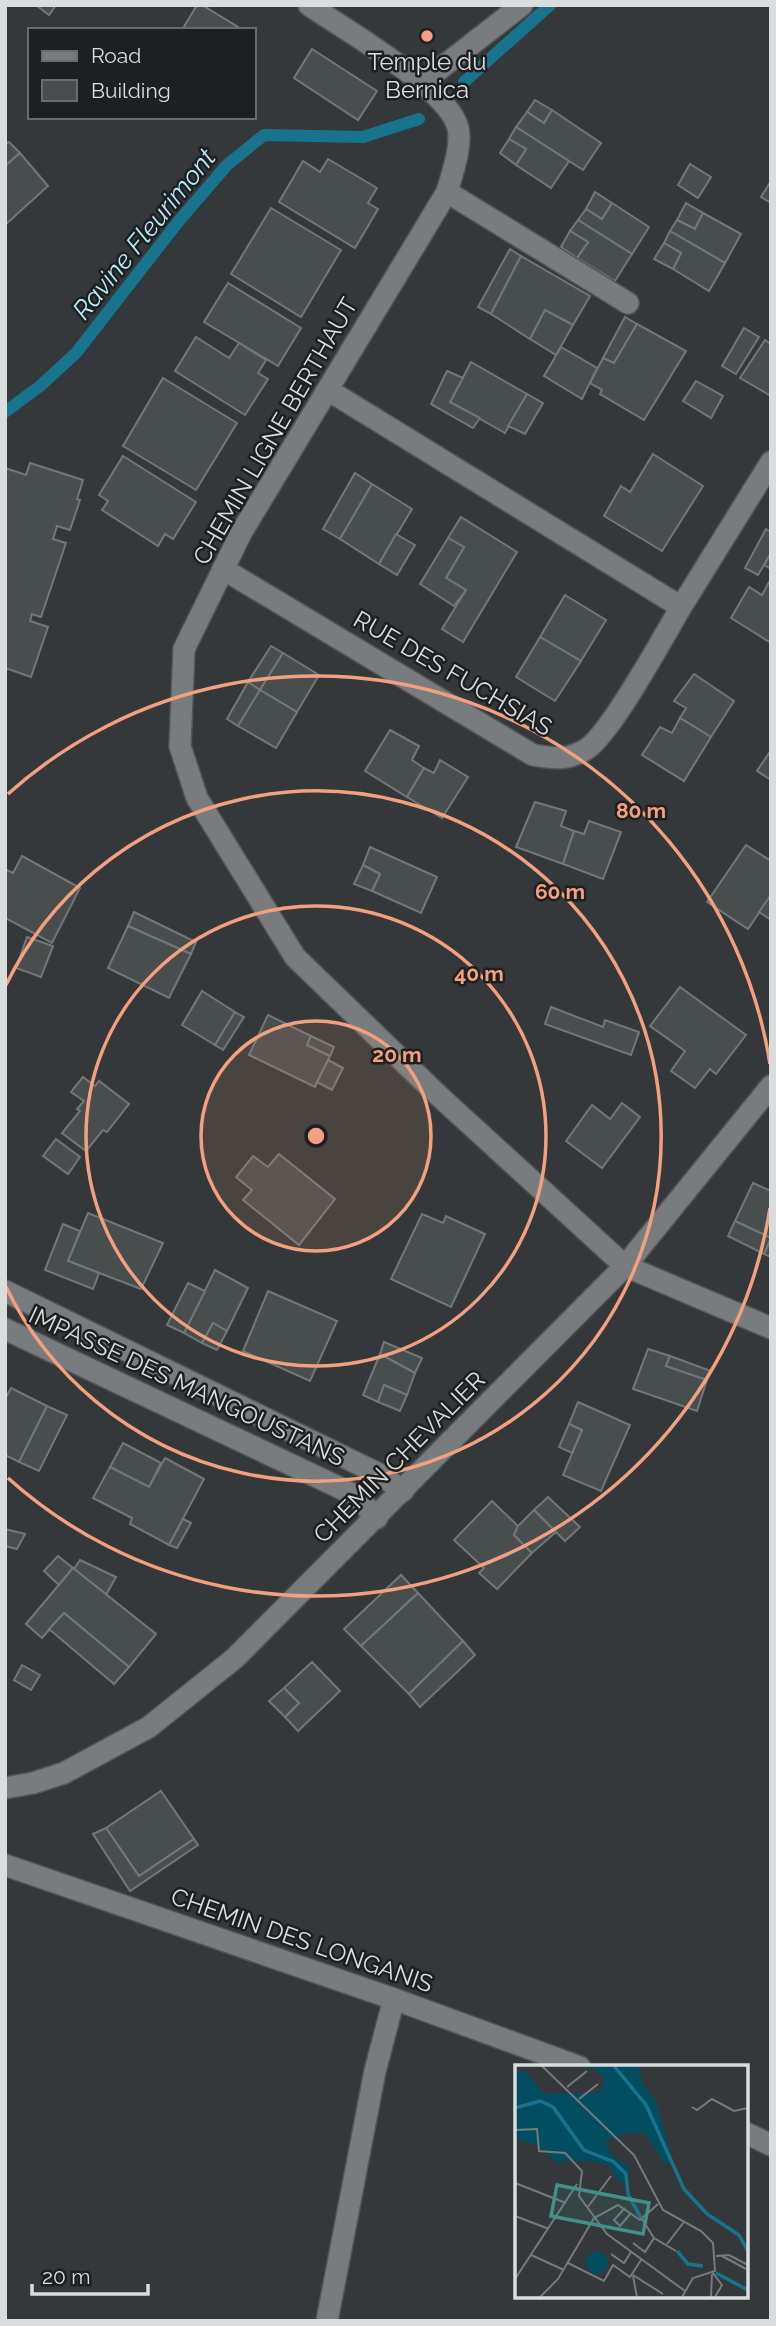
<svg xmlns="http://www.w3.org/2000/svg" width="776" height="2326" viewBox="0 0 776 2326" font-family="Raleway,sans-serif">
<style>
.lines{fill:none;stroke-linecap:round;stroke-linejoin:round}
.stream{stroke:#18738d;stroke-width:12}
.building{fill:#484d4e;stroke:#727778;stroke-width:2}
.service-casing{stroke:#515556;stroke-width:24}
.minor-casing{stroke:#515556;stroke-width:24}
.tertiary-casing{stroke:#515556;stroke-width:24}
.service{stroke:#787c7e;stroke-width:21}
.minor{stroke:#787c7e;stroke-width:21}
.tertiary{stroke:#787c7e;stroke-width:21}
.ring{fill:none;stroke:#f2a07f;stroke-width:3.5}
.poi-dot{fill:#f2a07f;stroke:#1d1f20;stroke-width:2.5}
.labels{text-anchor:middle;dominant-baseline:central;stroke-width:5;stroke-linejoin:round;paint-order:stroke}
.poi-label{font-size:24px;fill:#daddde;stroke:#1d1f20}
.street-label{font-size:24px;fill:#daddde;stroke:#1d1f20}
.water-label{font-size:26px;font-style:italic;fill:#b8e9fc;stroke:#1d1f20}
.inset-river{fill:none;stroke:#18738d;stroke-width:3.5}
.inset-road{fill:none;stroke:#767a7c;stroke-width:2}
.view{fill:#42908a;fill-opacity:0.15;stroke:#42908a;stroke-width:3.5}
.inset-edge{fill:none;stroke:#daddde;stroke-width:3.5}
.centre{fill:#f2a07f;stroke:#1d1f20;stroke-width:3.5}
.ring-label{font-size:21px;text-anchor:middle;font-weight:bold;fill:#f2a07f;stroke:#1d1f20;stroke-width:5;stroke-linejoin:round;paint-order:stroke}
</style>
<rect width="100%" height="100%" fill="#34383a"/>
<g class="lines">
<g class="stream">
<path d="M464,82l86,-77"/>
<path d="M5,412l35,-26 36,-33 102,-131 49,-57 37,-30 99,2 56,-18"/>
</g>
</g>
<g class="building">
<path d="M36,5h20l-7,10z"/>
<path d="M197,5h5l36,22 -1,3h-55z"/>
<path d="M312,49l65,42 -19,29 -64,-42z"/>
<path d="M535,100l17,10 -8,13 -17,-11z"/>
<path d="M552,110l49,33 -18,27 -67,-43 11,-15 17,11z"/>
<path d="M516,127l53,34 -18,27 -35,-23 10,-16 -17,-10z"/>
<path d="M509,139l17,10 -10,16 -16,-12z"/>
<path d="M9,142l11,11 -15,13v-22z"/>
<path d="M20,153l28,33 -43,39v-59z"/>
<path d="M328,159l49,29 -9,15 10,6 -23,39 -76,-46 24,-41 17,11z"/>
<path d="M690,164l21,13 -13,21 -20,-13z"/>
<path d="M771,181v22l-10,-6z"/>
<path d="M595,192l17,11 -10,16 -16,-10z"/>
<path d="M612,203l37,24 -17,27 -54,-34 8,-11 16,10z"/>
<path d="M686,203l17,10 -8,16 -18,-9z"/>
<path d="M271,208l70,42 -40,67 -70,-43z"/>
<path d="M703,213l38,21 -16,29 -55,-32 7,-11 18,9z"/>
<path d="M578,220l54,34 -17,27 -38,-23 11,-16 -18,-11z"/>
<path d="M570,231l18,11 -11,16 -16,-11z"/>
<path d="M670,231l55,32 -16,28 -36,-22 8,-16 -17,-10z"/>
<path d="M664,243l17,10 -8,16 -19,-10z"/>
<path d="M510,249l11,7 -30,58 -13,-7z"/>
<path d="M521,256l69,40 -17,29 -28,-15 -15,29 -39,-25z"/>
<path d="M228,283l73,45 -23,38 -74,-44z"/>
<path d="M545,310l28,15 -17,30 -26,-16z"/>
<path d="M625,317l12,7 -23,39 -11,-5z"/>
<path d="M637,324l49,27 -42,69 -44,-26 2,-4 -12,-7 13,-25 11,5z"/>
<path d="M744,328l15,9 -23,37 -14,-8z"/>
<path d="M196,337l33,21 10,-15 27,17 -8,13 10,6 -23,36 -70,-44z"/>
<path d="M765,340l6,4v52l-31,-18z"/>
<path d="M561,347l36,21 -15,31 -38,-23z"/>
<path d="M471,362l56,32 -22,39 -55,-31z"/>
<path d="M447,371l16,7 -13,24 30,16 -7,10 -42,-24z"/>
<path d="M163,378l74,45 -41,67 -73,-44z"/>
<path d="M696,381l27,15 -12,22 -28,-17z"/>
<path d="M527,394l16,9 -18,31 -17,-8z"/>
<path d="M653,454l50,32 -41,65 -58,-35 17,-30 9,6z"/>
<path d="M123,456l73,46 -23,37 -8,-5 -7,12 -56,-36 6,-9 -9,-6z"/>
<path d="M30,463l53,17 -6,19 3,1 -10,30 -13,-4 -4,13 13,4 -25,74 -9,-3 -2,7 18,6 -17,50 -26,-9v-200l21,7z"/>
<path d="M355,473l17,11 -32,55 -17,-10z"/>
<path d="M372,484l40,25 -33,55 -39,-25z"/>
<path d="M461,517l56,35 -54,90 -21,-13 24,-39 -20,-12 18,-31 -16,-9z"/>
<path d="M766,529l5,3v21l-13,22 -13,-7z"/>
<path d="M396,534l19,11 -18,30 -18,-11z"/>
<path d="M448,538l16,9 -18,31 20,12 -12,16 -34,-22z"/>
<path d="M771,553v16l-7,-4z"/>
<path d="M769,582l2,1v60l-40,-25 18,-31 13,8z"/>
<path d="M565,595l41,25 -25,41 -41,-24z"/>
<path d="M540,637l41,24 -26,40 -39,-24z"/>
<path d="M271,646l12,7 -23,37 -12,-8z"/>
<path d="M283,653l36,22 -22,37 -37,-22z"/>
<path d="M694,674l40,27 -23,36 -31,-19 6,-10 -12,-7z"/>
<path d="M248,682l12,8 -22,36 -11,-7z"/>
<path d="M260,690l37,22 -21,36 -38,-22z"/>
<path d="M680,718l31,19 -27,44 -42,-26 18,-28 12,6z"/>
<path d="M390,730l29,16 -7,14 12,8 -17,29 -42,-26z"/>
<path d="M771,750v30l-14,-9z"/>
<path d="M440,760l28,17 -26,41 -35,-21 17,-29 10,5z"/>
<path d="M535,802l31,9 -5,15 13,5 -11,33 -47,-17z"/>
<path d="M589,821l32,11 -18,47 -40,-15 11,-33 10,3z"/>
<path d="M746,845l25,16v34l-23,34 -41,-27z"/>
<path d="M370,847l67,30 -16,36 -49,-22 8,-17 -17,-9z"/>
<path d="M22,856l58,32 -28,55 -47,-25v-49l8,4z"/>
<path d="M363,865l17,9 -8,17 -18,-7z"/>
<path d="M771,895v25l-12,-8z"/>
<path d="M134,912l62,30 -5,12 -63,-28z"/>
<path d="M128,926l63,28 -22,44 -61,-30z"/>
<path d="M27,937l26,9 -12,31 -25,-9z"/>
<path d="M680,987l66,48 -30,39 -6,-5 -15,19 -24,-17 14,-20 -35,-25z"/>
<path d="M202,991l33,21 -20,33 -33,-20z"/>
<path d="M551,1007l52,20 2,-7 34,12 -8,23 -86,-31z"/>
<path d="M235,1012l9,5 -21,33 -8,-5z"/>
<path d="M268,1015l43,21 -4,9 23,11 -15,31 -66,-32z"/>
<path d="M311,1036l23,11 -4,9 -23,-11z"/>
<path d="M328,1060l15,8 -11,22 -15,-8z"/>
<path d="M83,1077l12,9 4,-5 30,23 -22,28 -4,-2 -17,21 -24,-18 18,-22 -3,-2 7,-8 -13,-9z"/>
<path d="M622,1103l18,14 -38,51 -36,-27 26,-36 18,14z"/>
<path d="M56,1139l24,18 -12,17 -25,-18z"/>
<path d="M279,1154l56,45 -36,46 -56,-45 9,-10 -16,-13 17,-21 15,11z"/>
<path d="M753,1183l18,8v47l-36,-17z"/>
<path d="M88,1213l75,30 -22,46 -73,-28z"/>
<path d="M422,1214l21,9 3,-7 39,18 -34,73 -60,-28z"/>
<path d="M735,1221l36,17 -7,16 -36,-18z"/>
<path d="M63,1224l17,7 -12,30 31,12 -6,16 -48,-19z"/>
<path d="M771,1240v17l-7,-3z"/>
<path d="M215,1270l33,18 -21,43 -14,-8 -11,20 -18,-10z"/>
<path d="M188,1283l17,8 -21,42 -17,-8z"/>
<path d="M268,1291l69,30 -27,60 -67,-30z"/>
<path d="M213,1323l14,8 -10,19 -15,-7z"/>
<path d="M384,1342l38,16 -7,15 -35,-19z"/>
<path d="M648,1349l22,7 -4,10 41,14 -10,31 -64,-22z"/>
<path d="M380,1354l35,19 -8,22 -23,-10 -6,17 -15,-7z"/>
<path d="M670,1356l41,15 -4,9 -41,-14z"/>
<path d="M384,1385l23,10 -7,16 -22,-9z"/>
<path d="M11,1388l36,18 -28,56 -14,-7v-56z"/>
<path d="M578,1402l52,23 -29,66 -38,-16 19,-45 -13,-6z"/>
<path d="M47,1406l20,9 -28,56 -20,-9z"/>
<path d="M569,1424l13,6 -10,23 -13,-6z"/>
<path d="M123,1443l38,20 -12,24 -39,-20z"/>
<path d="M165,1458l39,21 -35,66 -39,-21 2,-6 -39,-20 17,-31 39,20z"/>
<path d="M548,1497l32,30 -15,14 -31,-31z"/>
<path d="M492,1501l26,25 -4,9 18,18 -35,36 -18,-16 5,-5 -30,-28z"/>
<path d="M534,1510l22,22 -24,21 -18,-18 4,-9z"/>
<path d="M183,1519l8,4 -14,25 -8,-3z"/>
<path d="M5,1529l20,5 -8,15 -12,-3z"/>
<path d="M58,1556l15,12 -14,17 -15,-14z"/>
<path d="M80,1560l36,17 -10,18 -32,-26z"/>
<path d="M73,1568l83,66 -27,33 -65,-54 -22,25 -16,-14z"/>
<path d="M401,1575l17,18 -57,53 -17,-17z"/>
<path d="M418,1593l45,48 -54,53 -48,-48z"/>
<path d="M64,1613l65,54 -15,17 -65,-55z"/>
<path d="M463,1641l12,14 -55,52 -11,-13z"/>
<path d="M312,1662l28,29 -42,40 -13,-14 14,-14 -15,-15z"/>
<path d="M22,1665l18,10 -9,15 -17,-10z"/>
<path d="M284,1688l15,15 -14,14 -16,-16z"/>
<path d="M161,1791l33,48 -55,37 -33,-48z"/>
<path d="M106,1828l33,48 55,-37 4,6 -68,46 -37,-57z"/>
</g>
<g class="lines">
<defs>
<g id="service">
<path d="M447,192l181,111"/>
<path d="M5,1291l376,184 22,16"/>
<path d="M327,2321l48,-250 19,-72"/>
</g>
<g id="minor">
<path d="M423,82l99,-77"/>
<path d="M223,569l310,186c20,3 33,6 52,-5 24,-13 79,-114 96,-143l-353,-217"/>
<path d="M681,607l90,-145"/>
<path d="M5,1329l350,166 22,23"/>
<path d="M5,1865l389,134 186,68"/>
<path d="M746,2133l25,12"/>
</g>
<g id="tertiary">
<path d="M309,5c35,24 140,84 149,123 4,19 -6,46 -11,64l-206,341 -57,116 -4,97 17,52 98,159 144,139 186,170 146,62"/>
<path d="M5,1788l28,-5 31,-10 85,-46 86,-69 390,-392 146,-180"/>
</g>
</defs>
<use href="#service" class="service-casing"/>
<use href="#minor" class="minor-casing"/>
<use href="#tertiary" class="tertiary-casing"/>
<use href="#service" class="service"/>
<use href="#minor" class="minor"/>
<use href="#tertiary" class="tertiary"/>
</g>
<circle cx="316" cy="1136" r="115" fill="#f2a07f" fill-opacity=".12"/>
<g class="ring">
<circle cx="316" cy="1136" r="115"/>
<circle cx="316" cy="1136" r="230"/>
<path d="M6 985A345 345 0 1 1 6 1287"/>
<path d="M770 1208A460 460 0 0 1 8 1478M8 794A460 460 0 0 1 770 1064"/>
</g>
<circle class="poi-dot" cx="427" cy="36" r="7"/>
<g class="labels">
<g class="poi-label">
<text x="427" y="61">Temple du<tspan x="427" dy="28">Bernica</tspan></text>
</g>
<g class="street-label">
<text transform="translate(275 431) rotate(-60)">CHEMIN LIGNE BERTHAUT</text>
<text transform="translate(453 673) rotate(30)">RUE DES FUCHSIAS</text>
<text transform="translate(187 1386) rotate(25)">IMPASSE DES MANGOUSTANS</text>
<text transform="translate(399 1457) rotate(-45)">CHEMIN CHEVALIER</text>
<text transform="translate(302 1940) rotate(19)">CHEMIN DES LONGANIS</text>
</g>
<g class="water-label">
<text transform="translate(144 234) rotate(-51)">Ravine Fleurimont</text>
</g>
</g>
<g transform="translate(515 2065)">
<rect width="233" height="233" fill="#34383a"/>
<path d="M61,1h63l4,18 13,17 17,60 -7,4 -21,-32h-19l-21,8 8,16 16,9v13l-9,4 -11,-17 -18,-5h-29l-2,4 -22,-19 -23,-8v-68l11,2 17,21h56l6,-13 -10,-11zM71 198a11 11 0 1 1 22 0a11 11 0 1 1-22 0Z" fill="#034d61"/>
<path class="inset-river" d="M99,1l32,39 38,84 23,25 32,21 9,16M0,43l25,-7 13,6 31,43 30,12 12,12 2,20 13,24M162,186l11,13 15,2M201,208l32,17"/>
<path class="inset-road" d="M27,1l92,89 29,55 38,21 12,12 2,28 -22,7 -11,19M52,22l20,-16M64,34l19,-15M177,42l5,3 15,-11 22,12 14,-3M0,65l22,-1 2,22 26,2 17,18 -3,25 28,38 78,57M0,118l51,20M72,143l24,-32M110,143l-11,12 6,6 11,-13M0,151l34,13M127,154l12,19 22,13M118,178l12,9 9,-14M152,179l17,-22M96,189l13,9 7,-11M16,190l33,15M201,191l13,-1 19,10M207,191l26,14M53,198l36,18 9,-16 17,12 11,-17M198,208l9,12 -7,12M118,210l30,19M118,211l4,21M0,214l62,-95M25,232l18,-18 36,-61 24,-13 22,15 18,-16M196,232l1,-23"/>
<path class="view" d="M42,120l92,18 -6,31 -92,-18z"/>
<rect width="233" height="233" class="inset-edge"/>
</g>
<circle cx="316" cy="1136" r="10" class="centre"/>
<g class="ring-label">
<text x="641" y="818">80 m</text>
<text x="560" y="899">60 m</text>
<text x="479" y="981">40 m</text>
<text x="397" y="1062">20 m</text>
</g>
<rect width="776" height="2326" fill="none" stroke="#daddde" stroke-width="14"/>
<rect x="28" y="28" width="228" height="91" fill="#1d1f20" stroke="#696b6c" stroke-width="2"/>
<rect x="42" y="51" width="35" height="10" fill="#787c7e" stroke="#696b6c" stroke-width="2"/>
<text x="91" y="63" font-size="21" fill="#daddde">Road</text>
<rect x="42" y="80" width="35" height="21" fill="#484d4e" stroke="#696b6c" stroke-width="2"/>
<text x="91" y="98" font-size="21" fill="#daddde">Building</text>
<path d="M32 2284v10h116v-10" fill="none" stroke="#daddde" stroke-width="3.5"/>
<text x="42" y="2284" font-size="21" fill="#daddde" stroke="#1d1f20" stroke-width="5" paint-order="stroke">20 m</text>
</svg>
